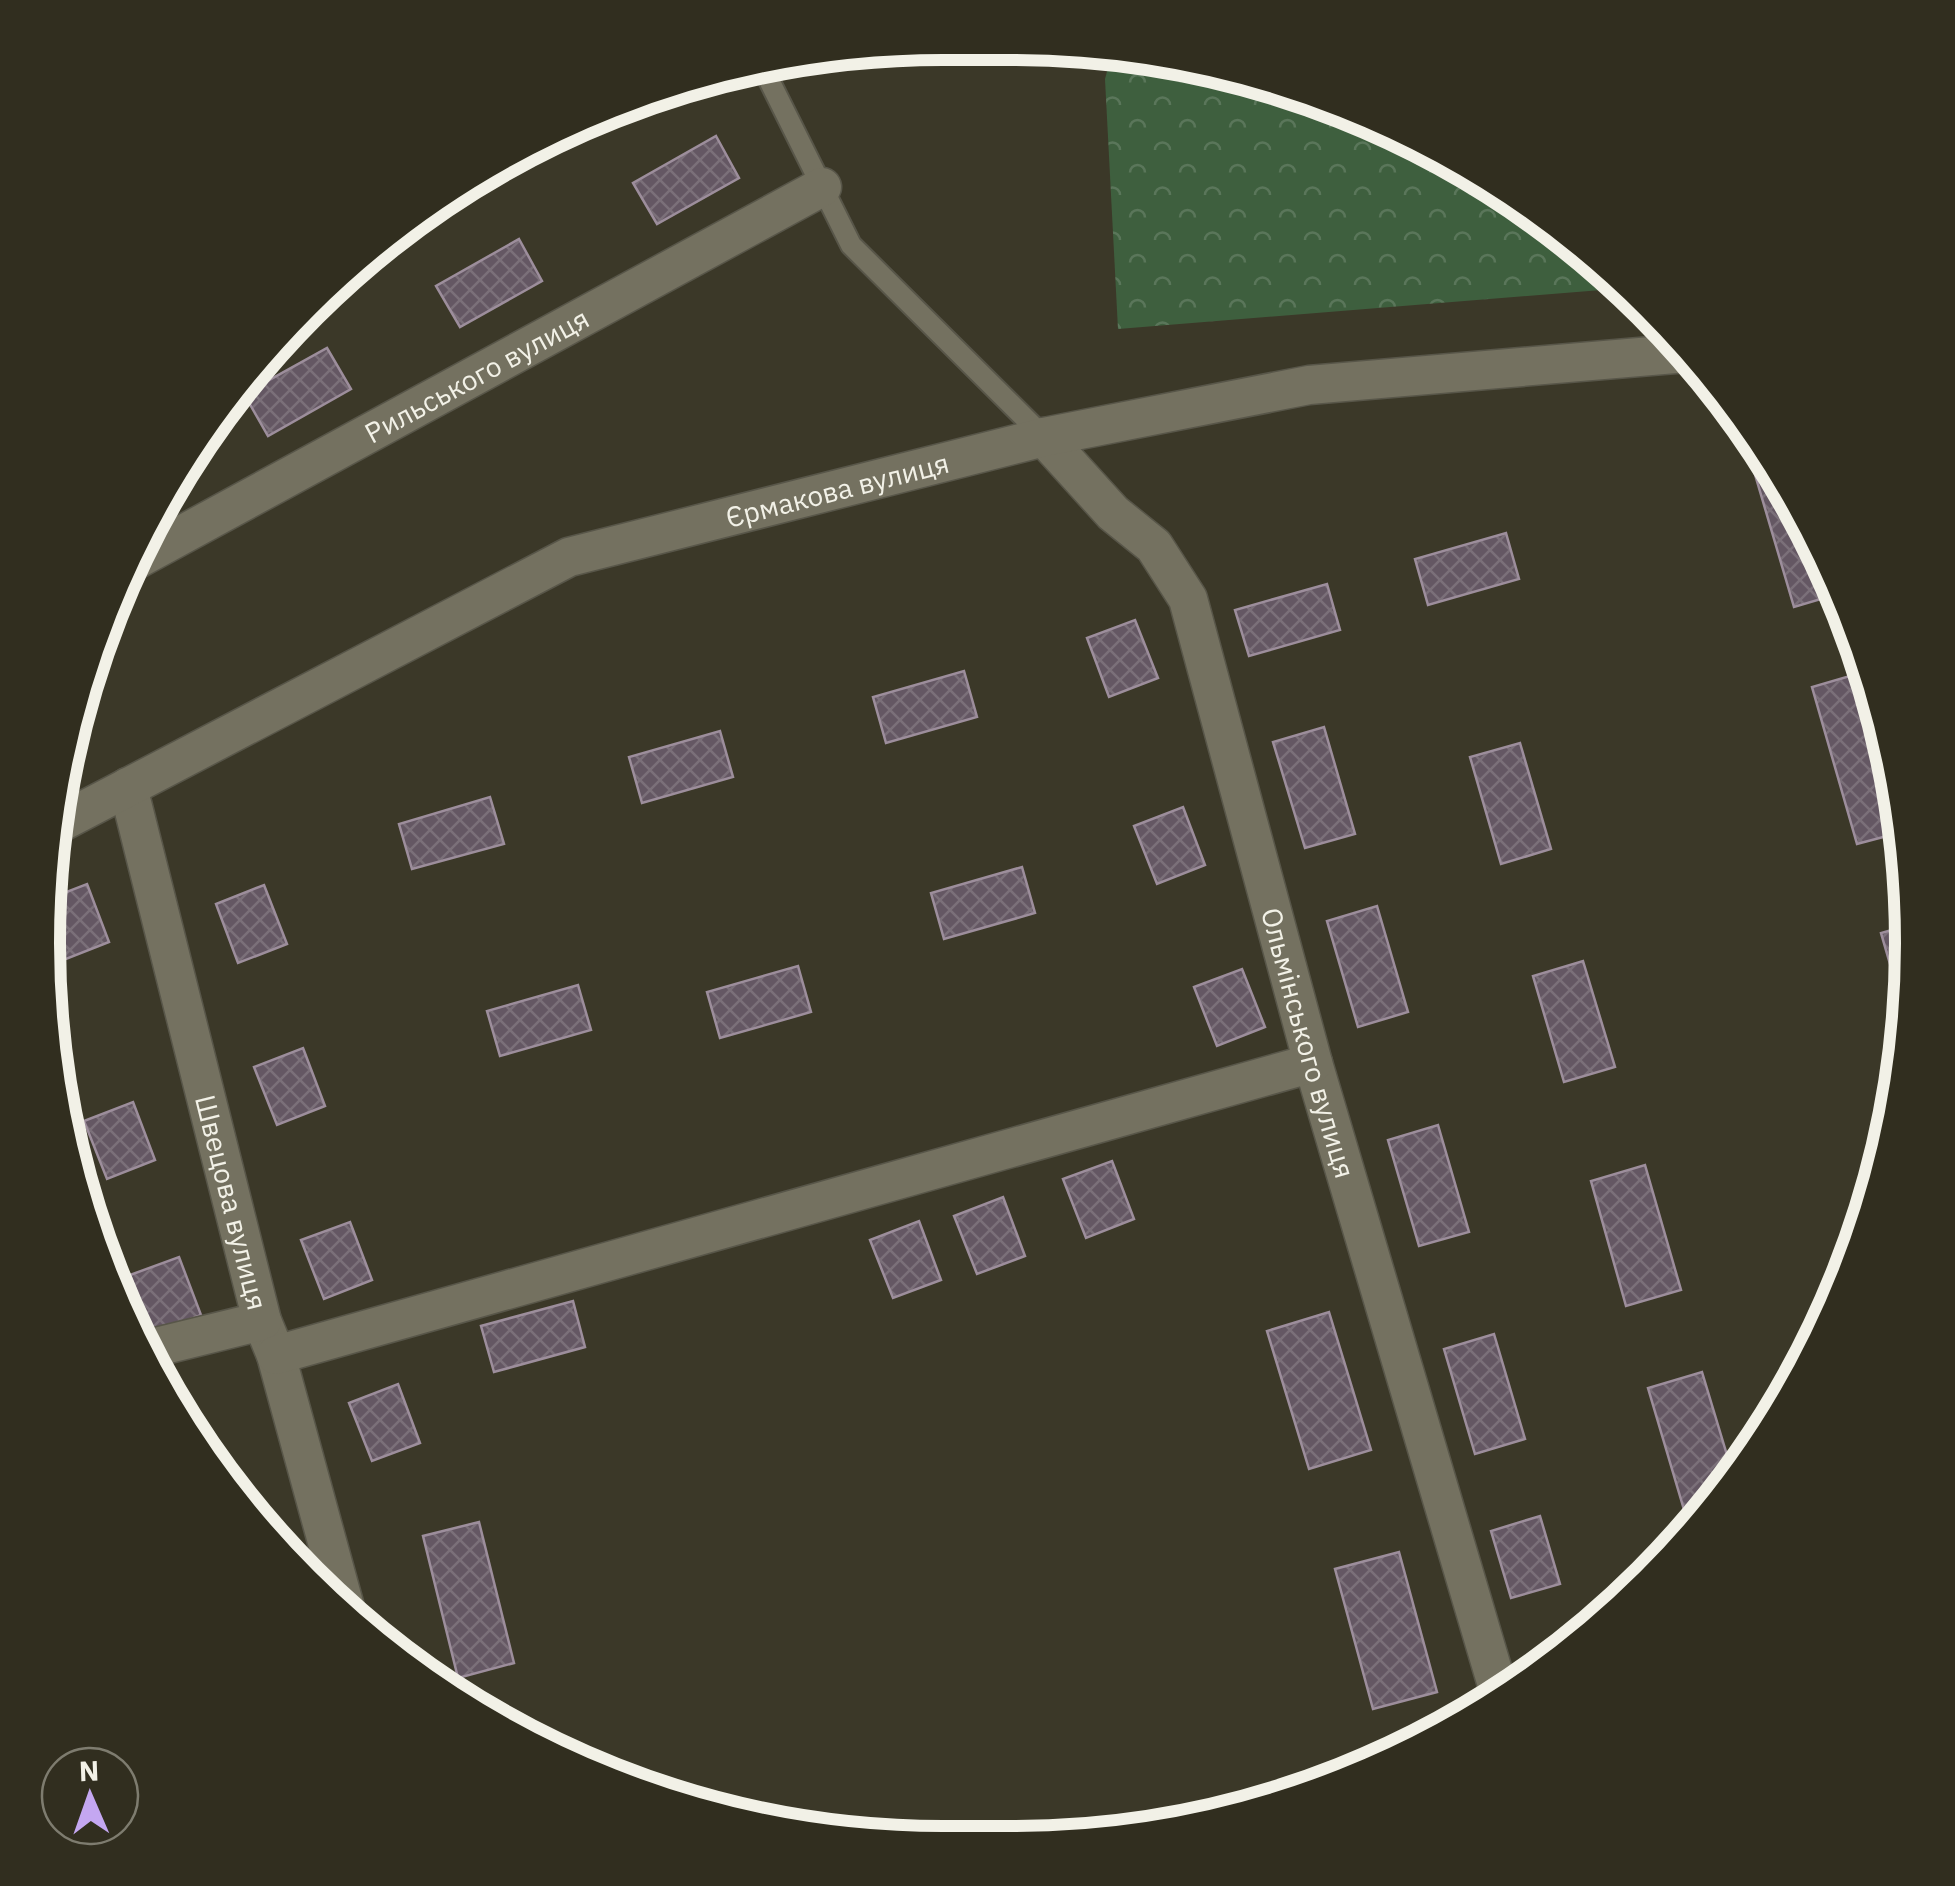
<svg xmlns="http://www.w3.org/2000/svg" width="1955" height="1886" viewBox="0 0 1955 1886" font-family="'IBM Plex Sans',sans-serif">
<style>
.forest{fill:url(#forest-crowns)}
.building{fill:url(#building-cross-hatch);stroke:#9d8e9c;stroke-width:2.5}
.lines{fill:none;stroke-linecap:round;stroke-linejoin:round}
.lane-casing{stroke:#585649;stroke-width:24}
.street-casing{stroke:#585649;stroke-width:41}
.lane{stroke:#747160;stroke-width:20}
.street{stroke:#747160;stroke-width:38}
.labels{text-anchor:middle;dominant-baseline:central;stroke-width:8;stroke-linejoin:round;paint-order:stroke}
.street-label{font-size:28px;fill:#f2f1e7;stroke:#312e1f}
.rim{fill:none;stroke:#f2f1e7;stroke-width:12}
</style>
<defs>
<pattern id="forest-crowns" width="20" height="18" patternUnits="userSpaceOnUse" patternTransform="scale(2.5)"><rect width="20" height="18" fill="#3e5f3e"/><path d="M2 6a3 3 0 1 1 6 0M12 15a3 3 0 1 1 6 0" fill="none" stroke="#5a765a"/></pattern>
<pattern id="building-cross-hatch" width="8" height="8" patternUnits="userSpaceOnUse" patternTransform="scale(2.5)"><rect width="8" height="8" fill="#645763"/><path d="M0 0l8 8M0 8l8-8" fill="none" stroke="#7b7079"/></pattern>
</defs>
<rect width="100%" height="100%" fill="#3b3828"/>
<path class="forest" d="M1113,50l188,40 161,73 143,103 21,22 -508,41 -13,-250z"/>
<g class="building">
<path d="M716,136l23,42 -82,46 -24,-41z"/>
<path d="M519,239l23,42 -82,46 -24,-41z"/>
<path d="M327,348l24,41 -83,47 -24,-42z"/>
<path d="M1761,450l58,94 19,50 -44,13 -45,-153z"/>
<path d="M1506,533l13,46 -91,26 -13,-46z"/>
<path d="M1327,584l13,46 -91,26 -14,-46z"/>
<path d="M1135,620l23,58 -49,19 -22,-59z"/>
<path d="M964,671l13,46 -91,26 -13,-46z"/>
<path d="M1867,671l15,38 20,123 -45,12 -45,-157z"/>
<path d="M1324,727l31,107 -50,14 -32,-106z"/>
<path d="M720,731l13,46 -91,26 -13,-46z"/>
<path d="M1520,743l31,106 -50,15 -31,-107z"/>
<path d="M490,797l14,47 -92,25 -13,-45z"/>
<path d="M1183,807l22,58 -48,19 -23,-58z"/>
<path d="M1022,867l13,46 -91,26 -13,-46z"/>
<path d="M87,884l22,58 -48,19 -14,-35 1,-27z"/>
<path d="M264,885l23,59 -49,19 -22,-59z"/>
<path d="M1377,906l31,106 -50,15 -31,-106z"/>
<path d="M1909,925l-3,94 -25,-86z"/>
<path d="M1583,961l32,106 -51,15 -31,-106z"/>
<path d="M798,966l13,46 -91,26 -13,-46z"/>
<path d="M1242,969l23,58 -48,19 -23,-59z"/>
<path d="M578,985l13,45 -91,26 -13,-45z"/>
<path d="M303,1048l22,58 -48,19 -23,-58z"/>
<path d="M133,1102l22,58 -48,19 -23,-58z"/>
<path d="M1438,1125l31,107 -50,14 -31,-106z"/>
<path d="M1112,1161l22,58 -48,19 -23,-59z"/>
<path d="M1645,1165l36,125 -55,16 -35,-125z"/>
<path d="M1003,1197l22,59 -48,18 -23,-58z"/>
<path d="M919,1221l22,59 -48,18 -23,-58z"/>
<path d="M350,1222l22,58 -48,19 -23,-59z"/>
<path d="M179,1257l22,58 -48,19 -23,-59z"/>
<path d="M573,1301l12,46 -91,25 -13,-46z"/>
<path d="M1329,1312l42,138 -62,19 -42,-138z"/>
<path d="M1494,1334l31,105 -50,15 -31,-105z"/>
<path d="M1702,1372l31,103 -22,31 -26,7 -37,-125z"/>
<path d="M398,1384l22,59 -48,18 -23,-58z"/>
<path d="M1540,1516l20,68 -49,14 -20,-67z"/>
<path d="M479,1522l35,141 -56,15 -35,-142z"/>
<path d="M1399,1552l38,140 -64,17 -38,-140z"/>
</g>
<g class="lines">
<defs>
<g id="lane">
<path d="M760,62l91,183 193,192"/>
<path d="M1283,86l12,8 32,8"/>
</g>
<g id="street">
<path id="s1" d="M1044,437l69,76 41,33 34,53 125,464 187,632"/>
<path id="s2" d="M132,562l690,-375"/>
<path id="s3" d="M128,787l134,534 14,34 70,256"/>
<path id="s4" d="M50,828l519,-271 475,-120 265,-52 378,-32"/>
<path d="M144,1350l118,-29"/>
<path d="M276,1355l1037,-292"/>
</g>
</defs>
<use href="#lane" class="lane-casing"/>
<use href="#street" class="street-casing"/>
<use href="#lane" class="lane"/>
<use href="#street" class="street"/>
</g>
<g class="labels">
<g class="street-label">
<text stroke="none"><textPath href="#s2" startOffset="392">Рильського вулиця</textPath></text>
<text stroke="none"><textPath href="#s4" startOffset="862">Єрмакова вулиця</textPath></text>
<text stroke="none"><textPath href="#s1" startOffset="678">Ольмінського вулиця</textPath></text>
<text stroke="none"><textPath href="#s3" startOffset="428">Швецова вулиця</textPath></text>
</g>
</g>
<path d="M0 0H1955V1886H0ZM943 60H1012A883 883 0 0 1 1895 943V943A883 883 0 0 1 1012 1826H943A883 883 0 0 1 60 943V943A883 883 0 0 1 943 60Z" fill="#312e1f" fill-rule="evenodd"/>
<path class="rim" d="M943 60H1012A883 883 0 0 1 1895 943V943A883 883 0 0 1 1012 1826H943A883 883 0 0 1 60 943V943A883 883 0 0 1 943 60Z"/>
<g transform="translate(90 1796) rotate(358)"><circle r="48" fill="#312e1f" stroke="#7e7c6f" stroke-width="2.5"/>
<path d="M0-8L18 38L0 25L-18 38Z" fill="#c4a7f1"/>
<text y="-15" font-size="28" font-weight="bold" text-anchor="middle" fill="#f2f1e7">N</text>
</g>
</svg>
